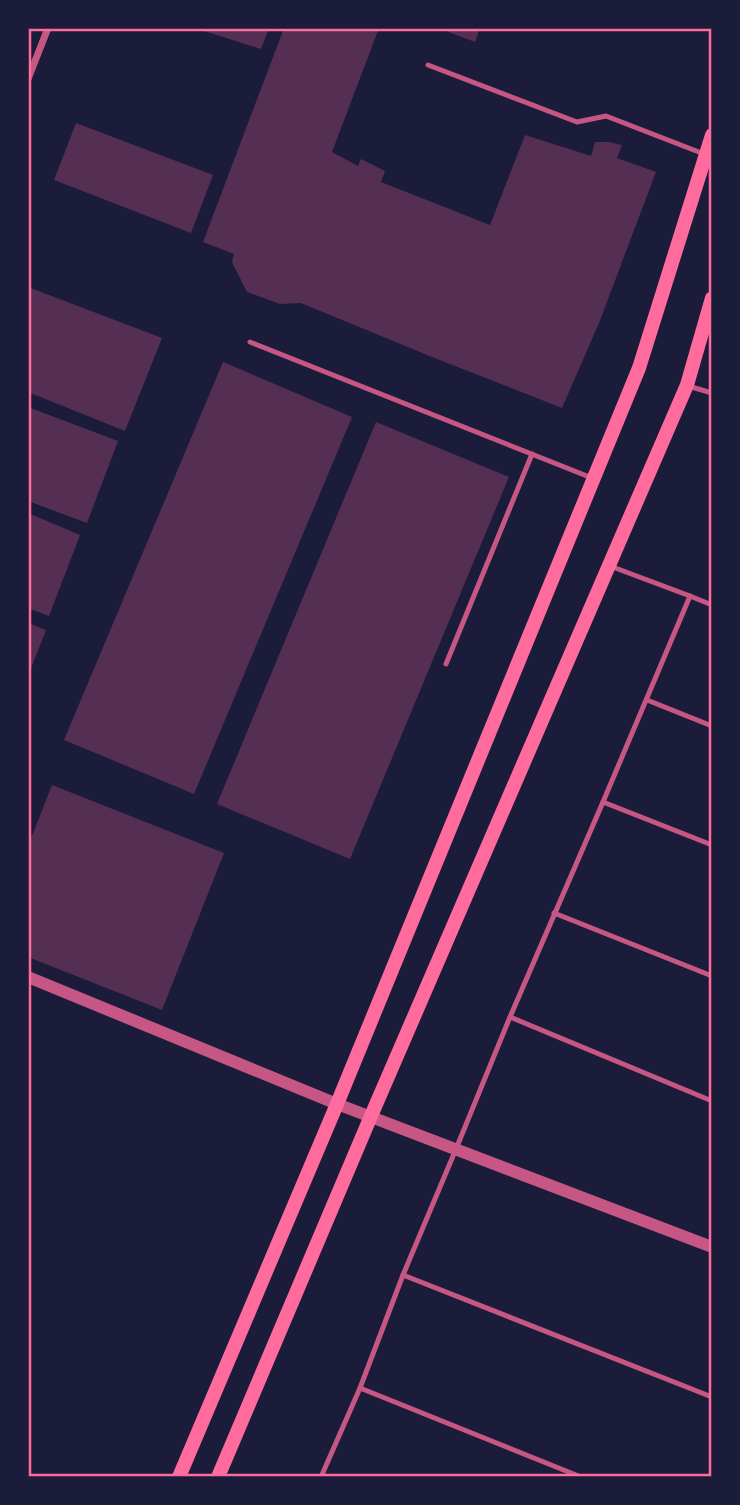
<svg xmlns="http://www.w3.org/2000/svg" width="740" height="1505" viewBox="0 0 740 1505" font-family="'Noto Sans',sans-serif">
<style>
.building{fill:#542f53}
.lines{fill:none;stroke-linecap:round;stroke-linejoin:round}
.service{stroke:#c65784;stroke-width:5}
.minor{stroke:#c65784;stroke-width:7}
.tertiary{stroke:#c65784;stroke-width:12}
.secondary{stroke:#ff6b9d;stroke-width:14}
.neatline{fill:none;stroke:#ff6b9d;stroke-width:2.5}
</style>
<rect width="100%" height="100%" fill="#1b1b3a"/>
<g class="building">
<path d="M195,28h74l-8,21z"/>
<path d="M284,28h95l-47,124 26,14 3,-7 24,12 -4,11 109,43 35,-90 66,21 4,-14h14l13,3 -5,13 39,14 -57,151 -37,85 -125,-49 -136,-56 -21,1 -33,-12 -15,-30 2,-8 -31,-12z"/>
<path d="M438,28h42l-5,14z"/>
<path d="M76,123l137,52 -22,58 -137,-53z"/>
<path d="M28,287l134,51 -37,93 -97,-39z"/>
<path d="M223,362l129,55 -158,377 -130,-54z"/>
<path d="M28,407l90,34 -31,82 -59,-22z"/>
<path d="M376,422l133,55 -159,382 -133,-55z"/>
<path d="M28,513l52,22 -31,81 -21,-8z"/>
<path d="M28,623l18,7 -18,46z"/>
<path d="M52,785l172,68 -62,157 -134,-53v-111z"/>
</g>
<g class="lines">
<g class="service">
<path d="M428,65l149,57 29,-6 98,38"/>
<path d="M250,342l342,136"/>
<path d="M688,386l24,7"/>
<path d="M690,596l22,9"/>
<path d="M446,664l86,-210"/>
<path d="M647,700l65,26"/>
<path d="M603,802l109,43"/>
<path d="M554,913l158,63"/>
<path d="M510,1017l202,84"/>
<path d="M403,1275l309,122"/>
<path d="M360,1388l221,89"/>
<path d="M321,1477l39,-89 43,-113 53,-126 54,-132 93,-215 87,-206 -80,-30"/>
</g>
<path class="minor" d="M28,79l20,-51"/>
<path class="tertiary" d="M28,977l309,127 375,143"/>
<g class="secondary">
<path d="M179,1477l158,-373 302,-736 73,-233"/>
<path d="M218,1477l153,-361 316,-731 25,-87"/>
</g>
</g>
<rect width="740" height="1505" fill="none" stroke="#1b1b3a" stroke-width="60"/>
<rect x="30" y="30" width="680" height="1445" class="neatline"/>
</svg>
